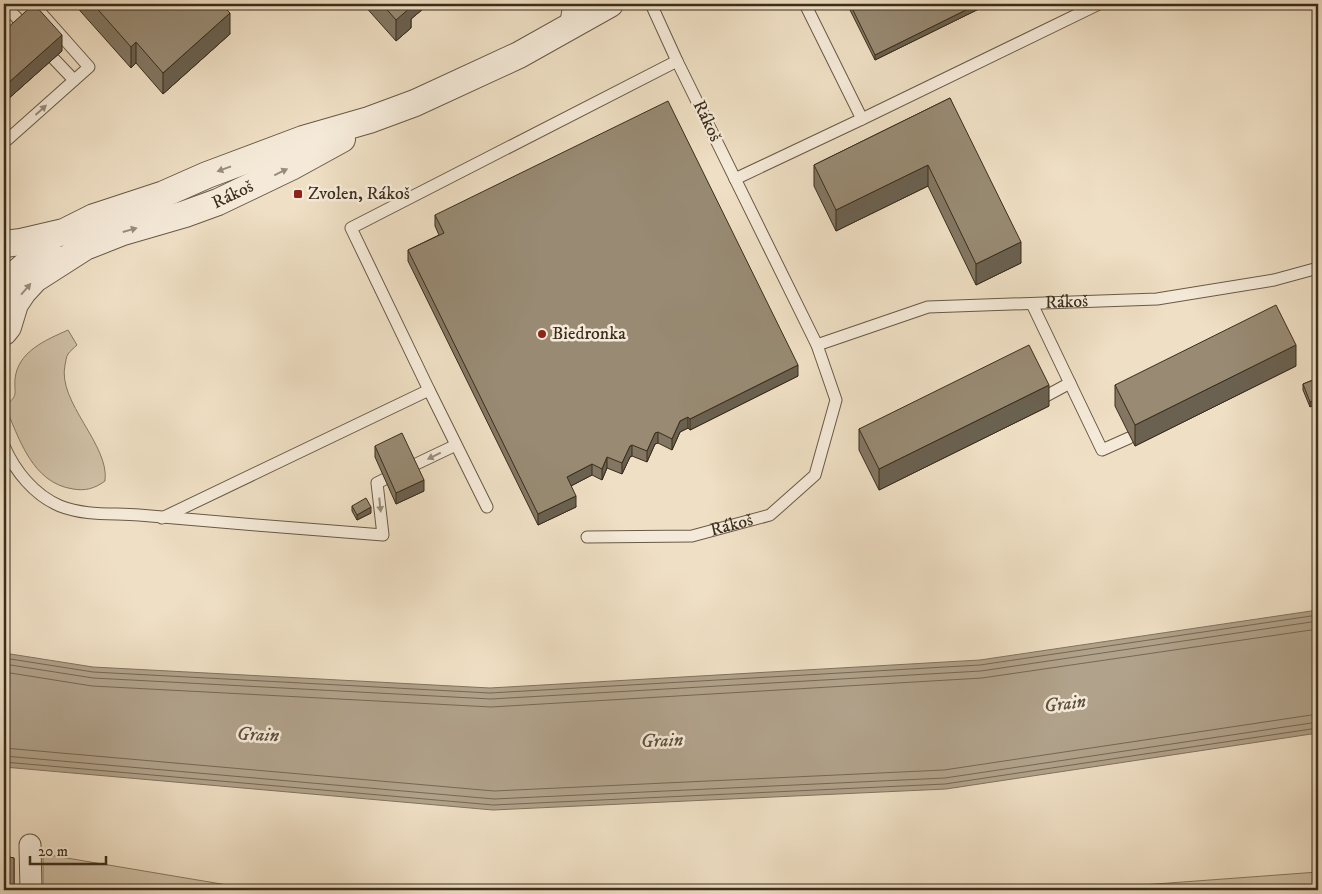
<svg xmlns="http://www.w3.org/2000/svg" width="1322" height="894" viewBox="0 0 1322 894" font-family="'IM FELL DW Pica',serif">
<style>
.green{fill:#d0c1a7;stroke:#857761}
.water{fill:#b1a28b;stroke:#81735e}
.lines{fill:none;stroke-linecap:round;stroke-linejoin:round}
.shore{stroke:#766853;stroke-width:1}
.service-casing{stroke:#675a45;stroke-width:13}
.minor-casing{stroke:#675a45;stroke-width:23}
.tertiary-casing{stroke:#675a45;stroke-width:28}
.service{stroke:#f5ead9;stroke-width:11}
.minor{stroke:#f5ead9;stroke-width:21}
.tertiary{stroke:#f5ead9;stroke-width:26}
.wall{fill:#837763;stroke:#3a2d1b}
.shaded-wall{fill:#6a6150;stroke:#3a2d1b}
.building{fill:#988a73;stroke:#3a2d1b}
.oneway{fill:#988c7a}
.poi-dot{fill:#8f2418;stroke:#f5ead9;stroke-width:2}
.labels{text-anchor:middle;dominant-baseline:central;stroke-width:5;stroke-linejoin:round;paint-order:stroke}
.street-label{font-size:18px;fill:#3a2d1b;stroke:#f5ead9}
.poi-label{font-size:18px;fill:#3a2d1b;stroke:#f5ead9;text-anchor:start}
.water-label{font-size:19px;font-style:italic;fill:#5e503d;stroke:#f5ead9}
</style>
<rect width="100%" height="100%" fill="#efdfc4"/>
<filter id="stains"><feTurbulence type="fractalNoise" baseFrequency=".004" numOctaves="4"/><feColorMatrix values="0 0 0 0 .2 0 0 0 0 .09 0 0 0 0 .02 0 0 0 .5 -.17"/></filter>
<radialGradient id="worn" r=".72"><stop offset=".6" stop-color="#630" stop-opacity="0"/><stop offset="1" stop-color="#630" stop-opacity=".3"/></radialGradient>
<g class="green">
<path d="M68,330l9,15c-3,3 -7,6 -9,9 -2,3 -2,7 -3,11 -8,37 45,80 40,116 -11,8 -20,10 -32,8 -41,-6 -54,-51 -68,-83 14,-11 9,-12 10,-27 3,-28 31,-39 53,-49z"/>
<path d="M43,854l214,36h-214z"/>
<path d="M1318,872v18h-229l-1,-1z"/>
</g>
<path class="water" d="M1318,610v123l-372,56 -453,21 -489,-43v-114l89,14 397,21 490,-28z"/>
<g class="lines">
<g class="shore">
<path d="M4,658l89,14 397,21 490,-28 338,-50"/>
<path d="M4,664l89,14 398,21 490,-28 337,-50"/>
<path d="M4,672l88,14 399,21 491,-29 336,-49"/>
<path d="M4,748l490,43 450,-21 374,-56"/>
<path d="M4,756l490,43 451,-21 373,-56"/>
<path d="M4,762l489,43 452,-21 373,-56"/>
</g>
<defs>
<g id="service">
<path d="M4,4l22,24"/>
<path d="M805,4l57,115"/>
<path d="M565,27l4,-23"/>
<path d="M54,59l20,21"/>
<path d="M4,138l3,2 82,-73 -56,-63"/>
<path d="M735,179l127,-60 237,-115"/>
<path d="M1032,304l70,146 27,-12"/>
<path id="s1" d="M817,345l111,-38 229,-8 117,-19 44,-12"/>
<path d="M429,390l58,117"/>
<path d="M1046,396l24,-13"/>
<path d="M4,446c11,25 30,49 56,60 25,10 53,7 79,9 81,7 163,14 244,20l-6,-52 8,-4"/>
<path d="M412,466l44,-21"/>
<path d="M162,518l267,-128 -78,-162 326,-167"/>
<path id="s2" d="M587,537l105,-1 78,-21 45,-40 21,-75 -19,-55 -140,-284 -26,-57"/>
</g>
<path id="minor" d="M30,845l1,45"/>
<g id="tertiary">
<path d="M4,244l17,-2 43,-10 30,-15 70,-23 43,-19 96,-36 66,-19 46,-17 104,-48 91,-51"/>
<path d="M4,284l24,-21 22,-9"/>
<path id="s3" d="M4,332l4,-5 7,-23 8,-12 12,-13 50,-32 38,-15 62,-18 33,-12 73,-35 51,-28"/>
</g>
</defs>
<use href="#service" class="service-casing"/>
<use href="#minor" class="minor-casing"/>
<use href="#tertiary" class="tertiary-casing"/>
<use href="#service" class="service"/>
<use href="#minor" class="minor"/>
<use href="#tertiary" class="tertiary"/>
</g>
<g class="wall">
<path d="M74,4h147l9,30 -67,60 -27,-31 -5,5z"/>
<path d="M363,4h66l-18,15v9l-15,13z"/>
<path d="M847,4h142l-114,56z"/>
<path d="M4,31l58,20 -55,49 -3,-4z"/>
<path d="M950,98l71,165 -45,22 -48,-99 -92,45 -22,-45v-21z"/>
<path d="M435,215l363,161 -108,54 -2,-2 -8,4 -8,18 -14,-7 -3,1 -8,18 -15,-6 -2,1 -8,17 -15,-6 -5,12 -10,-5 -21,11 5,21 -38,18 -130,-264v-11l31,-15 -4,-9z"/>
<path d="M1296,366l-161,80 -20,-40v-21z"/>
<path d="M1313,380l-3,27 -7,-17v-6z"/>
<path d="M1049,406l-170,84 -20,-40v-21z"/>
<path d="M375,446l49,45 -28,13 -21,-47z"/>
<path d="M352,506l19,7 -14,7 -5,-9z"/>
<path d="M4,856l10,2v32h-10z"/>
</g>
<g class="shaded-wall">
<path d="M407,4h22l-18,15v9l-15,13v-21z"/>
<path d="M978,4h11l-114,56v-5z"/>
<path d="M230,13v21l-67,60v-21z"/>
<path d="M7,20v5l-3,3v-5z"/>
<path d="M62,35v16l-55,49v-16z"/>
<path d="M136,42v21l-5,5v-21z"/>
<path d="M928,165v21l-92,45v-21z"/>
<path d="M1021,242v21l-45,22v-21z"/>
<path d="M1296,345v21l-161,80v-21z"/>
<path d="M798,365v11l-108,54v-11z"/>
<path d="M1049,385v21l-170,84v-21z"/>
<path d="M1318,398v6l-8,3v-5z"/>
<path d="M688,417v11l-8,4 -8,18v-11l8,-18z"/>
<path d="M658,432v11l-3,1 -8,18v-11l8,-18z"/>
<path d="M632,445v11l-2,1 -8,17v-11l8,-17z"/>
<path d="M607,457v11l-5,12v-11z"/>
<path d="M592,464v11l-25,13v-11z"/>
<path d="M424,480v11l-28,13v-11z"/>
<path d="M576,496v11l-38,18v-11z"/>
<path d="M371,507v6l-14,7v-5z"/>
</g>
<g class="building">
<path d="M34,4l28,31 -55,49 -3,-4v-49z"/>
<path d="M93,4h128l9,9 -67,60 -27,-31 -5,5z"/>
<path d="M382,4h27l2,3 -15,13z"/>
<path d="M850,4h128l-103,51z"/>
<path d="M4,16l3,4 -3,3z"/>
<path d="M950,98l71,144 -45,22 -48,-99 -92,45 -22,-45z"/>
<path d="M668,101l130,264 -108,54 -2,-2 -8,4 -8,18 -14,-7 -3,1 -8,18 -15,-6 -2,1 -8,17 -15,-6 -5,12 -10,-5 -25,13 9,19 -38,18 -130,-264 36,-17 -9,-18z"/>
<path d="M1276,305l20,40 -161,80 -20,-40z"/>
<path d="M1029,345l20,40 -170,84 -20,-40z"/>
<path d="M1313,380l5,14v4l-8,4 -7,-18z"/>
<path d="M402,433l22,47 -28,13 -21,-47z"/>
<path d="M366,498l5,9 -14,8 -5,-9z"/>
<path d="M4,856l10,2v30l-10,-3z"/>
<path d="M1078,885v5h-54z"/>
</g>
<defs><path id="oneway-solid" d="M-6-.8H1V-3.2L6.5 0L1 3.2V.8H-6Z" transform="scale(1.25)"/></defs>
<g class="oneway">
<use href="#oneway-solid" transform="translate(41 110) rotate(-42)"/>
<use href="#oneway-solid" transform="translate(224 169) rotate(160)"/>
<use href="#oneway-solid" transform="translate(281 172) rotate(-26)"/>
<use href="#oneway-solid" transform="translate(130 230) rotate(-16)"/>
<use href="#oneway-solid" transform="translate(26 289) rotate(-49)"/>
<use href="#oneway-solid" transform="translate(434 456) rotate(154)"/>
<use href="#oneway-solid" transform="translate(380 505) rotate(84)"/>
</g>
<g class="poi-dot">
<rect x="293" y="189" width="10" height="10" rx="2.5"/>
<circle cx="542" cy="334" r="5"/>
</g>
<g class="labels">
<g class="street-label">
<text transform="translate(707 121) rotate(64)">Rákoš</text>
<text stroke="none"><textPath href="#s3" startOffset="279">Rákoš</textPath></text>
<text stroke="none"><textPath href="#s1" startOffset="256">Rákoš</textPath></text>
<text stroke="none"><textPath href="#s2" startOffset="146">Rákoš</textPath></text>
</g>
<g class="poi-label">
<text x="308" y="194">Zvolen, Rákoš</text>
<text x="552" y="334">Biedronka</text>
</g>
<g class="water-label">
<text transform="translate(1065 704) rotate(-7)">Grain</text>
<text transform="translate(258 735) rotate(3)">Grain</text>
<text transform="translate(662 741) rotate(-2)">Grain</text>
</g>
</g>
<rect width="1322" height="894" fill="none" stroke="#efdfc4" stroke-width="20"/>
<rect x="5" y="5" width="1312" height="884" fill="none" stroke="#3a2d1b" stroke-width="2.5"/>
<rect x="10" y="10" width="1302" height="874" fill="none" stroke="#3a2d1b"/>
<path d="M30 856v8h76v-8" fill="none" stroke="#3a2d1b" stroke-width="2.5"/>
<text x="38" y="856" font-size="15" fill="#3a2d1b" stroke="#f5ead9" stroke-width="4" paint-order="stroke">20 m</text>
<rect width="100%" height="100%" filter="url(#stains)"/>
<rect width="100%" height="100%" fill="url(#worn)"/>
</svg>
